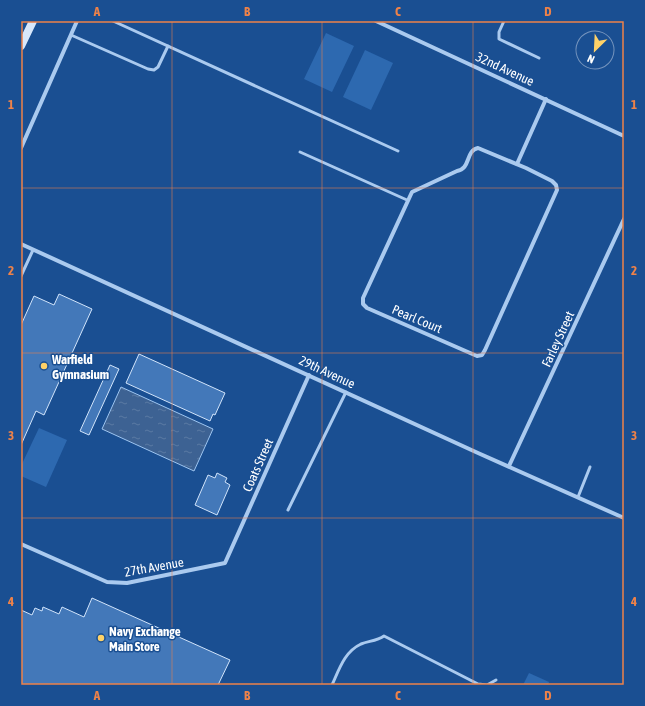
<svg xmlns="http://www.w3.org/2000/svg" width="645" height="706" viewBox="0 0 645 706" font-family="'Asap Condensed',sans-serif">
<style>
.pitch{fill:#2d69b0}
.water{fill:url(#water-ripples);stroke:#9dc5f1}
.building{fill:#4378b9;stroke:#d1e4fb}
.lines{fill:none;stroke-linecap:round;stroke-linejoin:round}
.lane{stroke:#aacaef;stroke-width:3}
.street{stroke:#aacaef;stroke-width:4}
.secondary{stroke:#d8e7fb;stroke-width:8}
.grid{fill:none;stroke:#ee8249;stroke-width:1;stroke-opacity:0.55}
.poi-dot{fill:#ffd268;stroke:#1a4f92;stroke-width:1.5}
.labels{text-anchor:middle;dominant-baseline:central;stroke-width:3;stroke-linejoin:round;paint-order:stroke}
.street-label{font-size:13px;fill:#fff;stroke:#1a4f92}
.poi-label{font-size:13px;font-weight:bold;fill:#fff;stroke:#1a4f92;text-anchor:start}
.neatline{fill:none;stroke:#ee8249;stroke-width:1.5}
.grid-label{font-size:13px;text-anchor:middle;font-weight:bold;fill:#ee8249}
</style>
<defs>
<pattern id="water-ripples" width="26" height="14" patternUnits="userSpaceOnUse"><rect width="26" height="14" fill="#3d6293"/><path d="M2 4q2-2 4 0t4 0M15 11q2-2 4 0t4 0" fill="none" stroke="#5a7aa3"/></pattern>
</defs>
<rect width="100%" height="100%" fill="#1a4f92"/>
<g class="pitch">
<path d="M326,33l28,13 -22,46 -28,-13z"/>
<path d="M365,50l28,13 -22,47 -28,-13z"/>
<path d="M39,428l28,12 -21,47 -25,-11v-10z"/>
<path d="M529,673l20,9 -1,3h-25z"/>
</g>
<path class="water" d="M121,387l92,42 -19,42 -92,-42z"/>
<g class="building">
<path d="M59,294l33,15 -48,106 -8,-4 -15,34v-120l13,-29 20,9z"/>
<path d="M139,354l86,39 -10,22 -2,-1 -3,7 -84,-38z"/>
<path d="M110,365l9,4 -30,66 -9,-4z"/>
<path d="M217,473l10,5 -2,4 5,3 -13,30 -22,-10 13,-30 7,3z"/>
<path d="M92,598l138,62 -12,25h-197v-75l11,5 3,-7 7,3 1,-4 16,7 3,-7 22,10z"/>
</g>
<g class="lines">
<g class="lane">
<path d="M113,21l285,130"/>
<path d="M504,21l-5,11v7l40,19"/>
<path d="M71,35l77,34 6,1 4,-3 10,-21"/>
<path d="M300,152l107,48"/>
<path d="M21,276l12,-26"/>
<path d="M578,497l12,-30"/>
<path d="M288,510l58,-118"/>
<path d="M332,685c7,-15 12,-33 29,-41 7,-3 16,-3 23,-8l94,48 9,1 9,-5"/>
</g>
<g class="street">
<path d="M376,21l248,115"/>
<path d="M21,148l56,-127"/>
<path d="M478,148l48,20 26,13 4,4 1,5 -72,160 -3,5 -5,1 -110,-48 -4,-4v-6l49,-106 45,-21c14,-2 8,-20 21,-23z"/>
<path d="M517,164l29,-65"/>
<path d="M21,244l457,209 146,65"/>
<path d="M509,466l115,-247"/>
<path d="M21,544l86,38 20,1 98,-20 84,-188"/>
</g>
<path class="secondary" d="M21,46l12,-25"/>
</g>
<path class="grid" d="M172,21v664M322,21v664M473,21v664M21,188h603M21,353h603M21,518h603"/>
<g class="poi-dot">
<circle cx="44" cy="366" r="4"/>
<circle cx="101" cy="638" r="4"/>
</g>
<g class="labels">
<g class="street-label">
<text transform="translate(505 69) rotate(25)">32nd Avenue</text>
<text transform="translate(417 319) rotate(23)">Pearl Court</text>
<text transform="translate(558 339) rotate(-65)">Farley Street</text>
<text transform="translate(327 372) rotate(25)">29th Avenue</text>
<text transform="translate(258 465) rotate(-66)">Coats Street</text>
<text transform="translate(154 567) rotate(-10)">27th Avenue</text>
</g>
<g class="poi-label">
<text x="52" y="359">Warfield<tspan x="52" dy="15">Gymnasium</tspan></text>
<text x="109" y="631">Navy Exchange<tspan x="109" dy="15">Main Store</tspan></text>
</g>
</g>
<rect width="645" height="706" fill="none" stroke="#1a4f92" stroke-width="44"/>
<g transform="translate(595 50) rotate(204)"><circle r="19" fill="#1a4f92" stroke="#7695be"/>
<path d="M0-3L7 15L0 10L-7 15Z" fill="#ffd268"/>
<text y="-6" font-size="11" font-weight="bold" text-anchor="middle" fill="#ffffff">N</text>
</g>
<rect x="22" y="22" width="601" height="662" class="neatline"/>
<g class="grid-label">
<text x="97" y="16">A</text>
<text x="247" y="16">B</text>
<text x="398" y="16">C</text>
<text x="548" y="16">D</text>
<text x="11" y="109">1</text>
<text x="634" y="109">1</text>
<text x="11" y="275">2</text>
<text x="634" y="275">2</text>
<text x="11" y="440">3</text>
<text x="634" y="440">3</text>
<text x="11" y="606">4</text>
<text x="634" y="606">4</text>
<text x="97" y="700">A</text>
<text x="247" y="700">B</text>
<text x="398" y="700">C</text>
<text x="548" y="700">D</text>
</g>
</svg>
